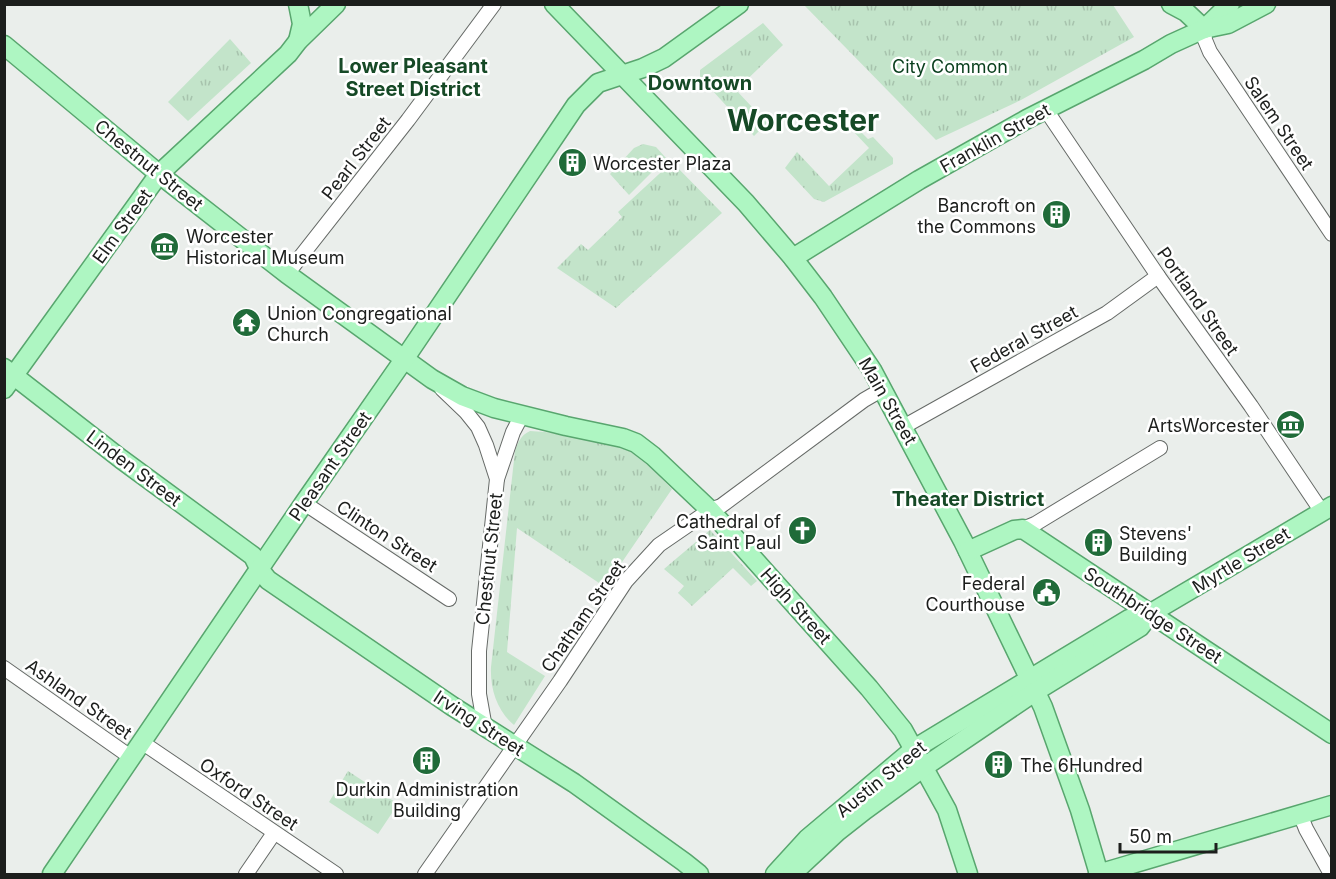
<svg xmlns="http://www.w3.org/2000/svg" width="1336" height="879" viewBox="0 0 1336 879" font-family="Inter,sans-serif">
<style>
.grass{fill:url(#grass-tufts)}
.lines{fill:none;stroke-linecap:round;stroke-linejoin:round}
.minor-casing{stroke:#666a67;stroke-width:16}
.major-casing{stroke:#58a66e;stroke-width:21}
.minor{stroke:#fff;stroke-width:14}
.major{stroke:#aef6c2;stroke-width:18}
.labels{text-anchor:middle;dominant-baseline:central;stroke-width:5;stroke-linejoin:round;paint-order:stroke}
.park-label{font-size:18px;fill:#083e1c;stroke:#fff}
.street-label{font-size:18px;fill:#1c1e1c;stroke:#fff}
.poi-label{font-size:18px;fill:#1c1e1c;stroke:#fff;text-anchor:start}
.neighbourhood-label{font-size:20px;font-weight:bold;fill:#164926;stroke:#fff}
.town-label{font-size:30px;font-weight:bold;fill:#164926;stroke:#fff}
</style>
<defs>
<pattern id="grass-tufts" width="24" height="20" patternUnits="userSpaceOnUse" patternTransform="scale(1.5)"><rect width="24" height="20" fill="#c3e4ca"/><path d="M3 7l-1-3M5 7V3M7 7l1-3M15 17l-1-3M17 17v-4M19 17l1-3" fill="none" stroke="#a7c3ad"/></pattern>
</defs>
<rect width="100%" height="100%" fill="#eaeeeb"/>
<g class="grass">
<path d="M804,5h309l21,32 -113,63 -85,40z"/>
<path d="M763,23l20,22 -47,45 31,33 -13,13 -54,-59v-7z"/>
<path d="M230,39l21,24 -63,58 -20,-19z"/>
<path d="M856,127l12,12 5,-2 20,21v6l-69,38 -10,-3 -29,-31 12,-16 32,34 40,-38 -16,-17z"/>
<path d="M643,144l13,3 10,11 -37,37 -19,-21 24,-26z"/>
<path d="M672,162l50,51 -106,95 -59,-40 24,-24 7,6 34,-33 -4,-5z"/>
<path d="M530,431l15,1 65,11 21,9 19,15 22,22 -67,98 -88,-59 -10,124 38,24 -31,49c-17,-14 -24,-36 -23,-58l24,-216c3,-9 6,-16 15,-20z"/>
<path d="M710,530l47,51 -6,5 -18,-18 -41,38 -14,-13 6,-7 -20,-17z"/>
<path d="M348,771l50,33 -20,30 -49,-32z"/>
</g>
<g class="lines">
<defs>
<g id="minor">
<path d="M1204,29l1,11 5,12 122,182"/>
<path d="M1046,110l112,166 93,130 71,106"/>
<path d="M287,274l121,-154 86,-116"/>
<path d="M442,389l24,23 12,15 8,18 11,34 -18,172v43l6,34"/>
<path d="M903,427l204,-114 51,-37"/>
<path d="M497,479l16,-47 9,-17"/>
<path d="M304,503l145,96"/>
<path d="M1023,529l12,-5 125,-76"/>
<path d="M4,668l128,90"/>
<path d="M143,743l193,131"/>
<path d="M1300,814l6,15 25,45"/>
<path d="M246,874l28,-41"/>
<path d="M425,874l135,-193 66,-100 33,-36 51,-35 11,-4 143,-106 19,-11"/>
</g>
<g id="major">
<path d="M298,4l4,20 -4,17"/>
<path d="M554,4l192,199 47,55 30,39 49,73 91,171 80,166 37,103 19,64"/>
<path d="M1171,4l15,8 18,17"/>
<path d="M1204,29l26,-25"/>
<path d="M4,45l155,129 128,100 145,105 30,17 32,12 72,18 57,12 13,5 17,13 57,54 159,178 34,42 44,80 21,64"/>
<path d="M793,258l126,-78 108,-61 117,-59 27,-16 33,-15 24,-5 38,-20"/>
<path d="M4,368l117,91 132,97 7,14 8,10 184,126 122,77 110,79 15,12"/>
<path d="M4,389l155,-215 129,-120 10,-13 38,-37"/>
<path d="M968,551l46,-21 9,-1 309,205"/>
<path d="M52,874l252,-371 101,-145 171,-253 22,-22 45,-15 21,-10 75,-54"/>
<path d="M775,874l32,-35 107,-90 215,-130 22,-6 181,-107"/>
<path d="M792,874l45,-42 28,-22 59,-43 112,-76 104,-64 10,-13"/>
<path d="M1098,874l234,-69"/>
</g>
</defs>
<use href="#minor" class="minor-casing"/>
<use href="#major" class="major-casing"/>
<use href="#minor" class="minor"/>
<use href="#major" class="major"/>
</g>
<defs>
<symbol id="building-disc" viewBox="-11 -11 22 22"><circle r="9.5" fill="#206b39" stroke="#fff"/><path d="M-4-6H4V6H1V3H-1V6H-4ZM-2.5-4.3h1.7v1.8h-1.7ZM.8-4.3h1.7v1.8H.8ZM-2.5-1h1.7V.8h-1.7ZM.8-1h1.7V.8H.8Z" fill="#fff"/></symbol>
<symbol id="museum-disc" viewBox="-11 -11 22 22"><circle r="9.5" fill="#206b39" stroke="#fff"/><path d="M0-6L6-3V-2H-6V-3ZM-5-1h2V3h-2ZM-1-1h2V3h-2ZM3-1h2V3H3ZM-6 4H6V6H-6Z" fill="#fff"/></symbol>
<symbol id="temple-disc" viewBox="-11 -11 22 22"><circle r="9.5" fill="#206b39" stroke="#fff"/><path d="M0-6L5-2H3V0L6.5 2.5H4V6H1.5V3h-3V6H-4V2.5H-6.5L-3 0V-2H-5Z" fill="#fff"/></symbol>
<symbol id="church-disc" viewBox="-11 -11 22 22"><circle r="9.5" fill="#206b39" stroke="#fff"/><path d="M-1.2-6h2.4v3.5h3.3v2.4h-3.3V6h-2.4V-.1h-3.3v-2.4h3.3Z" fill="#fff"/></symbol>
<symbol id="civic-disc" viewBox="-11 -11 22 22"><circle r="9.5" fill="#206b39" stroke="#fff"/><path d="M-.6-6.5H3V-4.5H.6V-3L4-1V1h2V6H-6V1h2V-1L-.6-3ZM-1.2 2.5V6h2.4V2.5Z" fill="#fff"/></symbol>
</defs>
<g fill-rule="evenodd">
<use href="#building-disc" x="556" y="146" width="33" height="33"/>
<use href="#building-disc" x="1040" y="198" width="33" height="33"/>
<use href="#museum-disc" x="148" y="230" width="33" height="33"/>
<use href="#temple-disc" x="230" y="306" width="33" height="33"/>
<use href="#museum-disc" x="1274" y="408" width="33" height="33"/>
<use href="#church-disc" x="786" y="514" width="33" height="33"/>
<use href="#building-disc" x="1082" y="526" width="33" height="33"/>
<use href="#civic-disc" x="1030" y="576" width="33" height="33"/>
<use href="#building-disc" x="410" y="744" width="33" height="33"/>
<use href="#building-disc" x="982" y="748" width="33" height="33"/>
</g>
<g class="labels">
<g class="park-label">
<text x="950" y="66">City Common</text>
</g>
<g class="street-label">
<text transform="translate(1279 123) rotate(56)">Salem Street</text>
<text transform="translate(995 138) rotate(-29)">Franklin Street</text>
<text transform="translate(356 158) rotate(-52)">Pearl Street</text>
<text transform="translate(149 165) rotate(39)">Chestnut Street</text>
<text transform="translate(122 226) rotate(-54)">Elm Street</text>
<text transform="translate(1198 301) rotate(55)">Portland Street</text>
<text transform="translate(1024 339) rotate(-29)">Federal Street</text>
<text transform="translate(888 401) rotate(60)">Main Street</text>
<text transform="translate(330 466) rotate(-55)">Pleasant Street</text>
<text transform="translate(134 468) rotate(37)">Linden Street</text>
<text transform="translate(387 536) rotate(33)">Clinton Street</text>
<text transform="translate(489 559) rotate(-84)">Chestnut Street</text>
<text transform="translate(1241 560) rotate(-31)">Myrtle Street</text>
<text transform="translate(796 606) rotate(48)">High Street</text>
<text transform="translate(1153 615) rotate(33)">Southbridge Street</text>
<text transform="translate(583 616) rotate(-55)">Chatham Street</text>
<text transform="translate(79 699) rotate(35)">Ashland Street</text>
<text transform="translate(479 723) rotate(33)">Irving Street</text>
<text transform="translate(881 779) rotate(-39)">Austin Street</text>
<text transform="translate(249 794) rotate(34)">Oxford Street</text>
</g>
<g class="poi-label">
<text x="593" y="163">Worcester Plaza</text>
<text x="1036" y="205" text-anchor="end">Bancroft on<tspan x="1036" dy="21">the Commons</tspan></text>
<text x="186" y="236">Worcester<tspan x="186" dy="21">Historical Museum</tspan></text>
<text x="267" y="313">Union Congregational<tspan x="267" dy="21">Church</tspan></text>
<text x="1269" y="425" text-anchor="end">ArtsWorcester</text>
<text x="781" y="521" text-anchor="end">Cathedral of<tspan x="781" dy="21">Saint Paul</tspan></text>
<text x="1119" y="533">Stevens'<tspan x="1119" dy="21">Building</tspan></text>
<text x="1025" y="583" text-anchor="end">Federal<tspan x="1025" dy="21">Courthouse</tspan></text>
<text x="1020" y="765">The 6Hundred</text>
<text x="427" y="789" text-anchor="middle">Durkin Administration<tspan x="427" dy="21">Building</tspan></text>
</g>
<g class="neighbourhood-label">
<text x="413" y="66">Lower Pleasant<tspan x="413" dy="23">Street District</tspan></text>
<text x="700" y="83">Downtown</text>
<text x="968" y="499">Theater District</text>
</g>
<g class="town-label">
<text x="803" y="120">Worcester</text>
</g>
</g>
<rect width="1336" height="879" fill="none" stroke="#1c1e1c" stroke-width="12"/>
<path d="M1120 843v9h96v-9" fill="none" stroke="#1c1e1c" stroke-width="3"/>
<text x="1129" y="843" font-size="18" fill="#1c1e1c" stroke="#ffffff" stroke-width="4.5" paint-order="stroke">50 m</text>
</svg>
